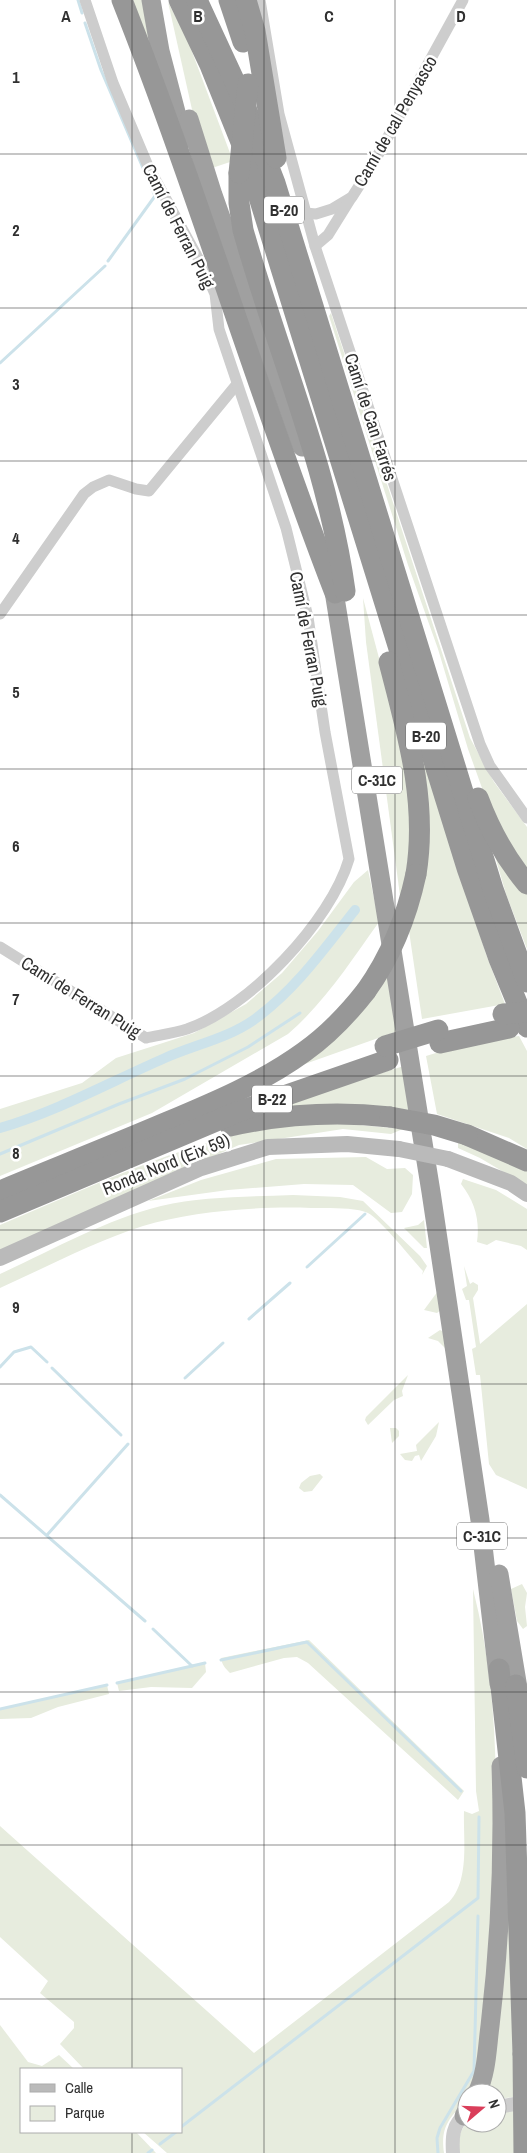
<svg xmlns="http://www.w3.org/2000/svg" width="527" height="2153" viewBox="0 0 527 2153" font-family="'Archivo Narrow',sans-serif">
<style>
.green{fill:#e7ecde}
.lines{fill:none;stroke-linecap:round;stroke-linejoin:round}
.stream{stroke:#cce2ea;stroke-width:3}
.canal{stroke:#cce2ea;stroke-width:10}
.minor{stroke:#cdcdcd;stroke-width:11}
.tertiary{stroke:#cdcdcd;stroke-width:14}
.secondary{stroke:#bababa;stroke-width:16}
.trunk{stroke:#a0a0a0;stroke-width:19}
.motorway{stroke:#979797;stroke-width:21}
.secondary-bridge{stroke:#bababa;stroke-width:16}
.motorway-bridge{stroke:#979797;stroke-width:21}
.grid{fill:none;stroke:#303030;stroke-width:1;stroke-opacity:0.55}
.labels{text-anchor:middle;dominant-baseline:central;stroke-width:5;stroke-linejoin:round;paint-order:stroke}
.shield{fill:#fff;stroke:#6e6e6e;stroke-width:1}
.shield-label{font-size:16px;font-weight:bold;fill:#303030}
.street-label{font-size:18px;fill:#303030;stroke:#fff}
.grid-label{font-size:16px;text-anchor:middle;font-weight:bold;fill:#303030;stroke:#fff;stroke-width:5;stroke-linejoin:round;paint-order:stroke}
</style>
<rect width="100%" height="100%" fill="#fff"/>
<g class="green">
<path d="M125,0h19l14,78z"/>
<path d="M168,2l20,39 45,120 -21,7 -19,-54z"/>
<path d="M331,313l139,425 24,44 33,45v47l-36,-61 -23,-64 -30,-100 -30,-84 -79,-249z"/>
<path d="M363,598l44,165 7,59 -13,81 -35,-261z"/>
<path d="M402,689l84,265 19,50 -83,15 -13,-88 4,-17z"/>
<path d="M492,846l35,46v57l-21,-55z"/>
<path d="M368,870l11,52c-28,39 -54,80 -91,112l-136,79 -152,63v-67l82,-26 34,-25 78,-25 52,-29 36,-31 36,-42 36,-49z"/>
<path d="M388,968l10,63 -110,39z"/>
<path d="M519,1036l8,15v98l-18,-11 -72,-24 -11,-58 33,-10z"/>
<path d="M404,1066l5,44c-49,-4 -96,-7 -145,-1z"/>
<path d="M327,1122l76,7 -12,5 -48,-5 -104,16 -239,106v-26c81,-34 162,-73 248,-93 26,-6 53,-7 79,-10z"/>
<path d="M458,1142l69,28v16l-47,-28 -22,-10z"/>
<path d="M366,1157l21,12 18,-1 8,7 -1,19 -10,18 -11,1 -38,-28 -49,-1 -76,6 -80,11 53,-21 75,-21z"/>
<path d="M463,1179l33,11 31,19v41l-6,-4 -25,-6 -9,5 -10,-3c3,-22 -2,-40 -16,-58z"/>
<path d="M293,1195l47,2 23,4 57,55 7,10 -5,9 1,-4c-11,-12 -43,-52 -55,-58 -13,-6 -42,-5 -57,-5 -50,-2 -120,3 -168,18 -50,16 -96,41 -143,62v-14c52,-24 105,-54 161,-68 43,-10 89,-9 132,-11z"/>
<path d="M424,1220l3,28h-3l-20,-20 14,-3z"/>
<path d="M464,1266l6,18 3,-2 5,3v5l-5,8 7,46 47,-40v185l-31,-14 -7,-11 -9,-89h-4l-4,-26 4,-2 -7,-47h-3l-4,-11 5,-3z"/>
<path d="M438,1291l4,18 -5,4 -13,-3z"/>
<path d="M440,1330l4,2 3,18 -9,-9 -10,-3z"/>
<path d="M408,1375l-6,16 1,5 -9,4 -26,25 -3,-5 1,-3z"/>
<path d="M439,1422l-3,14 -15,25 -2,-6 -4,1 -3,5 -7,-1 -5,-6 17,-3 -1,-6z"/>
<path d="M390,1428h6l3,3v5l-7,7z"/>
<path d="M320,1474l3,3 -11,14 -8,1 -5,-4 2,-5 9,-7z"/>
<path d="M522,1584l5,9 -2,14 2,19 -4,3 -6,-8 -6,-32z"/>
<path d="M473,1589c40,157 18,320 6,479l-8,25h-4v6c-17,19 -27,27 -23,54h-277l-24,-21h38v-63h-97l-24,-25 14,-16v-6l-34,-29 8,-12 -48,-44v-111l254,227 195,-151c21,-22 14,-63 15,-91l8,3 7,-3 -3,-20z"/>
<path d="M309,1640l155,151 -6,9 -150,-137 -11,-6 -13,1 -54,15c-5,-5 -8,-8 -9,-15z"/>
<path d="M205,1663l1,9 -14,16 -41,-1 -32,4 -2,-8z"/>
<path d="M107,1685l2,9 -51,13 -27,11 -31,1v-10z"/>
<path d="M508,1853l6,244 -17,2v-6h-14z"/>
<path d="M0,2025l28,37 14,4 17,-11 15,14h-53v63h115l20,21h-156z"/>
<path d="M515,2108v45h-56c-1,-12 0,-21 8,-31l30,1v-11z"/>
</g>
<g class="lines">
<g class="stream">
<path d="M78,0l4,13"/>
<path d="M85,23l16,47 54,126 -47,65"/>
<path d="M0,363l105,-97"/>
<path d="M0,1154l119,-50 66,-25 63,-32 52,-34"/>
<path d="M307,1267l58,-53"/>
<path d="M249,1319l41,-36"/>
<path d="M0,1367l14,-15 17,-5 16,15"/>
<path d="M52,1368l69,67"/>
<path d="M185,1378l38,-35"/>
<path d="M0,1495l145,126"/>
<path d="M47,1535l81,-91"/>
<path d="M153,1629l39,37 13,-3"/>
<path d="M221,1660l86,-18 154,149"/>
<path d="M117,1683l75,-17"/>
<path d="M0,1709l107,-24"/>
<path d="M181,2127l297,-229 1,-81"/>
<path d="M160,2144l16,-12"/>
<path d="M148,2153l4,-3"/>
<path d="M438,2153l-1,-15 3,-10 34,-57 4,-155"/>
</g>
<path class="canal" d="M0,1128c58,-17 110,-46 165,-70 29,-13 64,-20 90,-39 41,-30 69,-70 100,-109"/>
<g class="minor">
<path d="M260,0l19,114 36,132 165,498 10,22 37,52"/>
<path d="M305,213l11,1 16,-5 20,-12 21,-33 90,-164"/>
<path d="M315,246l13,-11 23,-37"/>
<path d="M0,614l84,-120 9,-7 16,-7 27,9 13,2 88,-107"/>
<path d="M0,947l146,91c14,-3 28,-5 41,-9 62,-21 144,-108 162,-170l-24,-127 -17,-115 -22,-89 -67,-199 -4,-35 -11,-25 -56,-103 -35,-83 -28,-83"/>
</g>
<g class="tertiary">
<path d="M497,2107l30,-5"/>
<path d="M453,2153c-1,-15 -1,-30 14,-39"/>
</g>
<g class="secondary">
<path d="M448,1159l63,24 16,11"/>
<path d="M0,1258l201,-90 67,-21 79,-3 52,5"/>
</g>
<g class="trunk">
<path d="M151,0l9,51 23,88"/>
<path d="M189,119l24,76 89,252"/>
<path d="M332,579l99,613 49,328 19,164"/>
<path d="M499,1574l21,126"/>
<path d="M477,2093c10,-21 10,-45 13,-67 10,-86 14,-174 11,-260"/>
<path d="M464,2116l3,-6"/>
</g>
<g class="motorway">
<path d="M122,0c77,195 137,397 213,593"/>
<path d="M179,0l31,65 35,87 222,716 32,91 28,68"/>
<path d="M197,0l43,93 35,90 218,706 34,93"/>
<path d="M229,0l14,42"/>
<path d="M246,0l9,31 21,127"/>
<path d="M239,173v30l4,27c34,121 85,236 102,361"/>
<path d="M389,662c18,70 39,139 27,212"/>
<path d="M478,798c12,32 27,60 49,86"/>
<path d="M440,1043l69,-15"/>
<path d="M230,1126c54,-12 105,-15 160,-9"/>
<path d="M467,1135l60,26"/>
<path d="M0,1191c53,-22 106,-43 158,-65 50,-21 102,-42 146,-74 24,-17 44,-38 62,-61"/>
<path d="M0,1212l235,-99 153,-53"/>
<path d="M499,1669l16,144 8,241"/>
<path d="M516,1685l11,83"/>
</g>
<path class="secondary-bridge" d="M399,1149l49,10"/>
<g class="motorway-bridge">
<path d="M239,173l9,-89"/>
<path d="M366,991c25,-35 41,-75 50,-117"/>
<path d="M503,1014l24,-2"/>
<path d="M385,1046l53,-16"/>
<path d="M390,1117l44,8 33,10"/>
<path d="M523,2054l1,99"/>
</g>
</g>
<path class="grid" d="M132,0v2069M264,0v2153M395,0v2153M0,154h527M0,308h527M0,461h527M0,615h527M0,769h527M0,923h527M0,1076h527M0,1230h527M0,1384h527M0,1538h527M0,1692h527M0,1845h527M0,1999h527M132,2132v21"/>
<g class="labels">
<g class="shield">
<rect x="264" y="196.5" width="40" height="27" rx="4"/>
<rect x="406" y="722.5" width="40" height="27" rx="4"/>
<rect x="352" y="766.5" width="50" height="27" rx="4"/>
<rect x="252" y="1085.5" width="40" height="27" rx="4"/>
<rect x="457" y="1522.5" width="50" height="27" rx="4"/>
</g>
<g class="shield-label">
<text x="284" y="210">B-20</text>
<text x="426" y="736">B-20</text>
<text x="377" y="780">C-31C</text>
<text x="272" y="1099">B-22</text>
<text x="482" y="1536">C-31C</text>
</g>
<g class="street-label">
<text transform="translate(395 121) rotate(-60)">Camí de cal Penyasco</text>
<text transform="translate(179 226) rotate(63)">Camí de Ferran Puig</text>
<text transform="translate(371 417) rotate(72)">Camí de Can Farrés</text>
<text transform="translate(309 639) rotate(79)">Camí de Ferran Puig</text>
<text transform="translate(81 997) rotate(32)">Camí de Ferran Puig</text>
<text transform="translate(166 1164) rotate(-22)">Ronda Nord (Eix 59)</text>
</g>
</g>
<g class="grid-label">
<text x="66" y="22">A</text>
<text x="198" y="22">B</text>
<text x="329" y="22">C</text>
<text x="461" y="22">D</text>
<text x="16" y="83">1</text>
<text x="16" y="236">2</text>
<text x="16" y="390">3</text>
<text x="16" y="544">4</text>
<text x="16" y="698">5</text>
<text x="16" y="852">6</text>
<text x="16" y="1005">7</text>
<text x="16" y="1159">8</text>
<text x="16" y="1313">9</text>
</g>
<rect x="20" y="2068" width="162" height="65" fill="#ffffff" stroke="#acacac"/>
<rect x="30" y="2084" width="25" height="8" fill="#bababa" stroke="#acacac"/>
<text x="65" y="2093" font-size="15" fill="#303030">Calle</text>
<rect x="30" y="2106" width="25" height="15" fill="#e7ecde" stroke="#acacac"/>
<text x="65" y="2118" font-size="15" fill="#303030">Parque</text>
<g transform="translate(482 2108) rotate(71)"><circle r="24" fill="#ffffff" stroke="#acacac"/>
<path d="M0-4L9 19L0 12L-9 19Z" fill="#da3e5a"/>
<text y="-8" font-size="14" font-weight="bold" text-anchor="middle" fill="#303030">N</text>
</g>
</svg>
